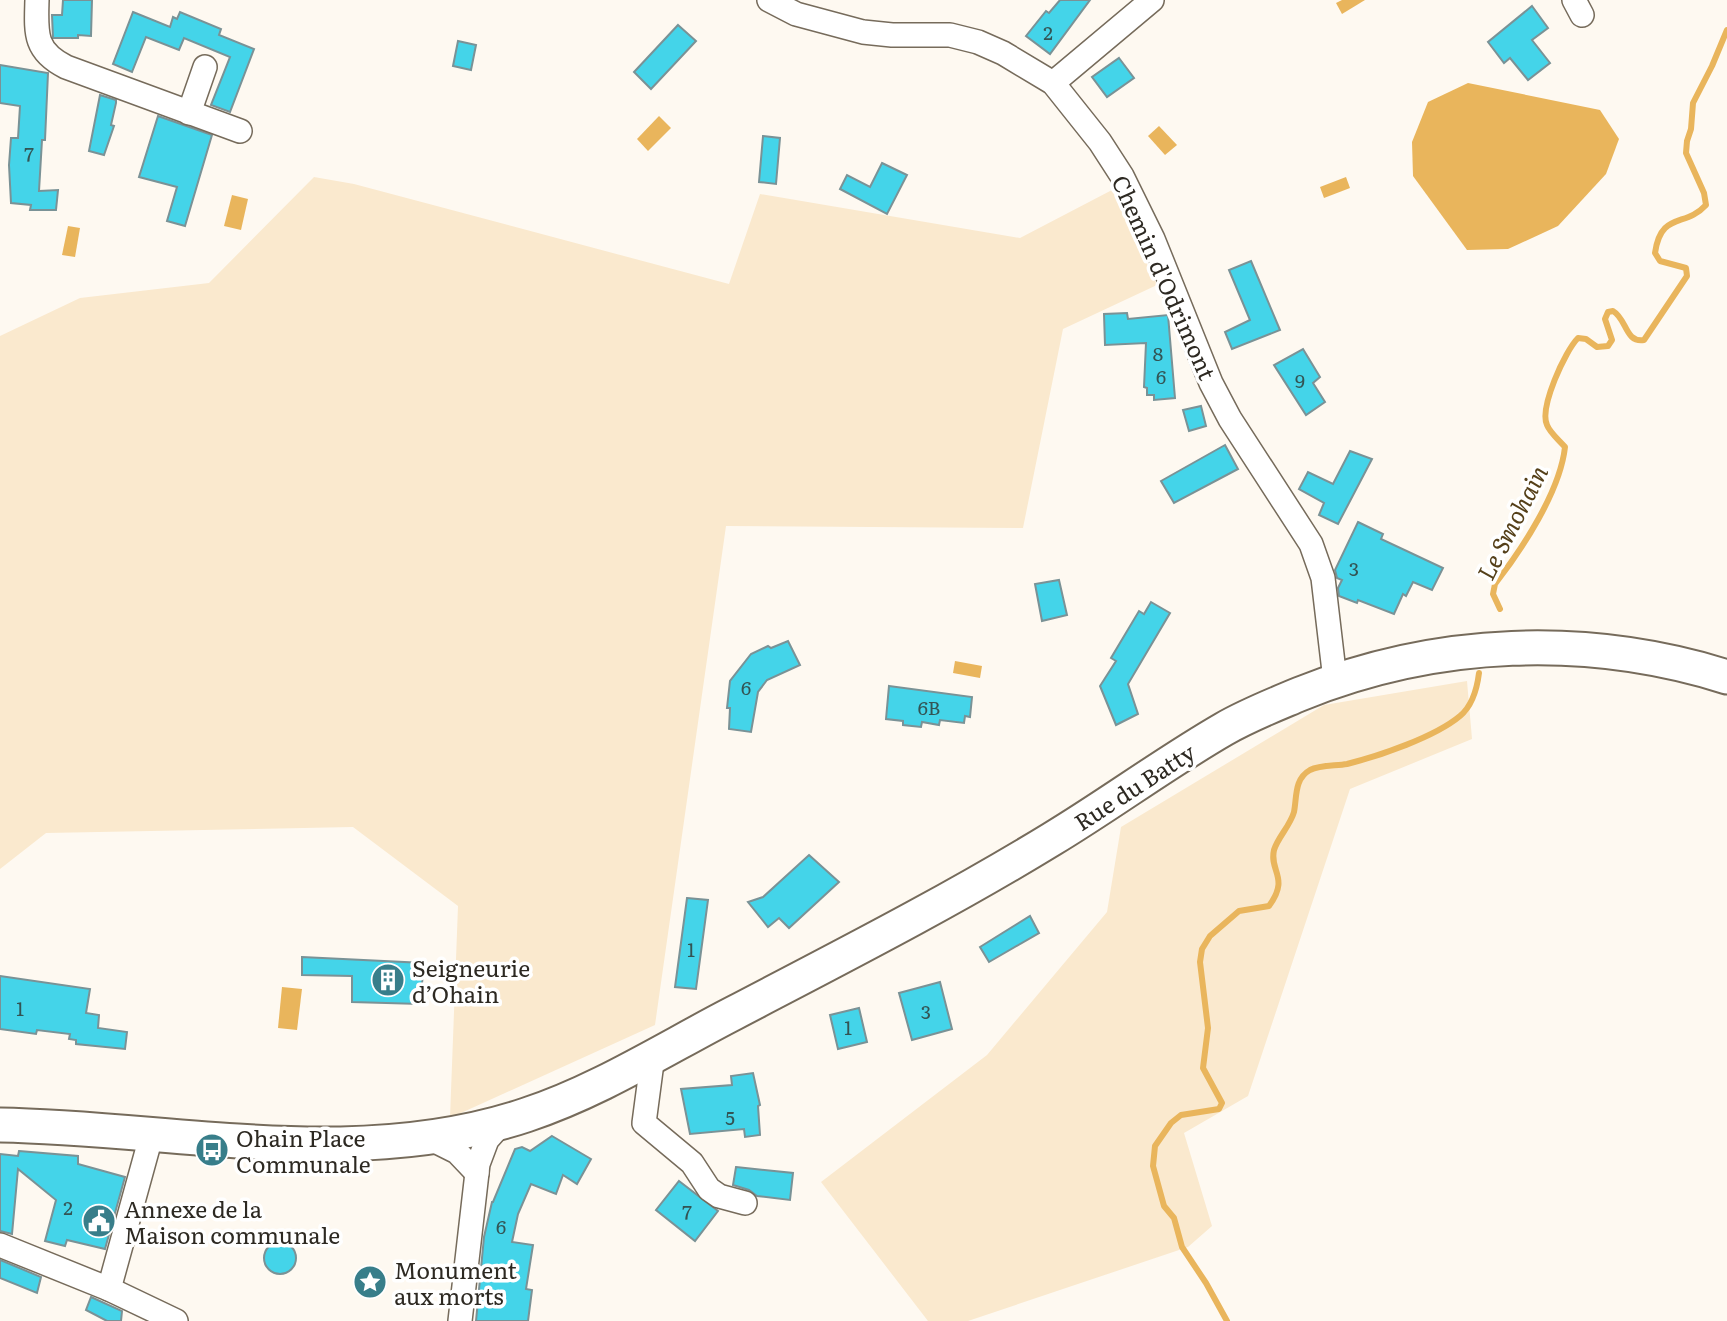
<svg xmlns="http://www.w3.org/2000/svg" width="1727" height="1321" viewBox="0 0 1727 1321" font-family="Literata,serif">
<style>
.green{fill:#fae9ce}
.water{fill:#e9b55c}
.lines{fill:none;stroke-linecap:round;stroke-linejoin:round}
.stream{stroke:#e9b55c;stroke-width:6}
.building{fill:#44d4e9;stroke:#7a9296;stroke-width:2}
.minor-casing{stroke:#766b5b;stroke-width:26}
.secondary-casing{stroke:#766b5b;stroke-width:37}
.minor{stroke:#fff;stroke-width:23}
.secondary{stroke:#fff;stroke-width:33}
.labels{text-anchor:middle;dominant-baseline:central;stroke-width:7;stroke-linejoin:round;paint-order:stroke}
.number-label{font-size:19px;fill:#335454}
.street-label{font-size:23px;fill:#2d2922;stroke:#fff}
.poi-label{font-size:23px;fill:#2d2922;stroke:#fff;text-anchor:start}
.water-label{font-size:24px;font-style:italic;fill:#55401a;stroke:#fff}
</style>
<rect width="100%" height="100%" fill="#fef9f1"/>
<g class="green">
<path d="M314,177l40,7 375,100 31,-90 260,44 92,-48 45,95 -94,44 -40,199 -297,-2 -71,499 -205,93 8,-212 -105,-79 -307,6 -46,36v-533l80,-38 129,-15z"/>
<path d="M1467,681l5,58 -122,50 -102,307 -64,37 28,93 -24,21 -220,74h-40l-107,-139 166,-127 120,-143 14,-85 203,-122z"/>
</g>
<g class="water">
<path d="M1342,0h23l-23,14 -6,-11z"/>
<path d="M1468,83l132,27 19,29 -13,35 -48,52 -50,23 -41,1 -54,-74 -1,-34 16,-40z"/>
<path d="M659,116l12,12 -23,23 -11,-12z"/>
<path d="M1159,126l18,19 -12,10 -17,-19z"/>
<path d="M1346,177l4,11 -26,10 -4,-11z"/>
<path d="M232,195l16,4 -7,31 -17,-4z"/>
<path d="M68,226l12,2 -5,29 -13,-2z"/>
<path d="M955,661l27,5 -2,12 -27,-5z"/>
<path d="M282,987l20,2 -5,41 -19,-2z"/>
</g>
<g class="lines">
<g class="stream">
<path d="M1500,609l-7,-15 2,-10c27,-35 65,-92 70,-137 -5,-6 -15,-14 -18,-22 -8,-17 18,-74 31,-87l8,1 11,8 11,-1 4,-6 -7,-21 3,-7 5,-1c14,8 12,32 31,29l43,-64 -1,-8 -26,-7 -5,-8c6,-42 30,-25 51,-48l-2,-12 -18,-40 1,-12 4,-12 2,-26 19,-37 15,-36"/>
<path d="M1227,1321l-21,-38 -24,-36 -8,-29 -10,-12 -11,-40 2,-20 16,-23 10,-8 38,-6 3,-6 -19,-35 5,-40 -8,-66 2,-13 8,-13 29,-25 30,-5c21,-29 0,-34 5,-56 4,-13 16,-24 20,-38 3,-15 0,-33 16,-42 10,-5 26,-4 37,-6 32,-8 88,-27 113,-48 12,-10 17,-27 19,-43"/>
</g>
</g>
<g class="building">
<path d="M63,0h29l-1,36 -13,-1v3h-25l-1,-23h10z"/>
<path d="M1060,0h30l-40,54 -24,-18 20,-25 3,2z"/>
<path d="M1532,6l16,22 -16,12 18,23 -22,17 -18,-22 -6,5 -16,-21z"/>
<path d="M133,12l37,15 3,-10 4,2 3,-7 41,17 -2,6 35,14 -24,63 -19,-7 19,-48 -46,-19 -5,12 -33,-13 -14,35 -19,-8z"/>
<path d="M678,25l18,16 -45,48 -17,-17z"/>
<path d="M458,41l18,4 -5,25 -18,-4z"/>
<path d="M1119,58l15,20 -27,19 -15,-20z"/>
<path d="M0,65l48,8 -3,67h-3l-3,51 19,-1 -2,20h-26l1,-5 -20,-2 -2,-38 2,-27h7l2,-32 -20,-3z"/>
<path d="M100,95l16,5v3l-5,22 3,1 -10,29 -15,-4z"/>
<path d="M158,116l54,19 -27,91 -18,-5 10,-34 -38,-10z"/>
<path d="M763,136l17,2 -4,46 -17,-2z"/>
<path d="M882,163l25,12 -20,39 -47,-25 7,-14 23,12z"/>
<path d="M1251,261l29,69 -48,19 -7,-17 25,-12 -21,-50z"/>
<path d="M1127,313l1,6 40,-4 7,83 -21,2v-5h-7v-7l-3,-1 2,-44 -41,2 -1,-31z"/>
<path d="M1303,349l17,28 -7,6 12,19 -19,13 -32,-50z"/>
<path d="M1201,406l5,20 -17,5 -6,-21z"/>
<path d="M1225,445l13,24 -64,34 -13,-22z"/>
<path d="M1350,451l22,8 -34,65 -19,-9 5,-12 -25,-14 9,-17 25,12z"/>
<path d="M1358,522l25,12 -2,5 62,29 -11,22 -19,-8 -7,14 -3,-2 -9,20 -36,-14 -1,3 -18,-7 -1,-8 4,-8 -5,-2 -2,-8z"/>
<path d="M1059,580l8,35 -25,6 -7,-37z"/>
<path d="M1151,602l19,11 -42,71 10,30 -22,11 -16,-39 16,-25 -5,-3 28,-47 5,3z"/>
<path d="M788,641l12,24 -33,15 -9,12 -7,40 -22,-3 1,-21h-3l3,-27 21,-27 17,-8 3,2z"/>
<path d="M889,686l83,11 -2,20 -5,-1 -1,7 -24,-3 -1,5 -17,-3 -1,5 -18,-2v-4l-17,-2z"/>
<path d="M809,855l30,27 -50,46 -10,-10 -11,9 -20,-25 15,-5z"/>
<path d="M687,898l21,2 -12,89 -21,-2z"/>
<path d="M1030,916l9,17 -50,29 -9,-15z"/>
<path d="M302,957l122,6 -4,41 -68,-2v-26l-50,-1z"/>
<path d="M0,976l90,13 -4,24 13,2 -1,13 29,4 -2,17 -49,-5v-4l-7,-1 1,-5 -33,-4 -1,4 -36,-5z"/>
<path d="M940,982l12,47 -40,11 -13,-47z"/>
<path d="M859,1008l8,34 -29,7 -8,-34z"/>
<path d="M753,1073l7,32 -2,1 2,29 -15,2 -1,-8 -54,5 -9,-45 51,-4 -1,-9z"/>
<path d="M552,1136l39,23 -14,25 -14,-9 -7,19 -25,-10 -13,30 -6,28 21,3 -7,44 6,1 -4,31h-52l8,-84 8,-35h1l22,-53 7,-2 8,4z"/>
<path d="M19,1151l59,5v8l47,13 -20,72 -38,-9 -2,6 -20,-5 11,-41 -38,-31 -6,65 -12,-3v-77l18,2z"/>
<path d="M736,1167l57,6 -3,27 -33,-4 -8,-6 -16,-5z"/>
<path d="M679,1181l39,30 -23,30 -39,-31z"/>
<circle cx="280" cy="1258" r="16"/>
<path d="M0,1260l41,17 -4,16 -37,-15z"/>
<path d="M91,1297l31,14 -1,10h-14l-21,-11z"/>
</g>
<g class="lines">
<defs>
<g id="minor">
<path d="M37,0c-1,33 -3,51 29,67l174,64"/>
<path d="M769,0l27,14 67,18 29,3h58l28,7 25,11 50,30 47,59 22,34 31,63 58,144 19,36 81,125 12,34 12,102"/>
<path d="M1574,0l8,15"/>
<path d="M1053,83l99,-83"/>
<path d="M189,113l16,-46"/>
<path d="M653,1055l-9,68 48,40 17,26 10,7 26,7"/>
<path d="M429,1138l28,14 20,21"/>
<path d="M0,1245l109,44 67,32"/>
<path d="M109,1289l43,-156"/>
<path d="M460,1321l18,-157 9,-24 15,-17"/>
</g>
<path id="secondary" d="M0,1125c174,3 356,47 526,-10 73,-24 140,-67 208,-102 107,-56 215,-111 318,-174 58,-35 113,-76 172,-110 24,-14 50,-24 76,-35 136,-55 287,-61 427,-17"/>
</defs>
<use href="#minor" class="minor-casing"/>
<use href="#secondary" class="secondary-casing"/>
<use href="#minor" class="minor"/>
<use href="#secondary" class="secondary"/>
</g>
<defs>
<symbol id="building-disc" viewBox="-11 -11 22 22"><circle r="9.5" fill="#387e8a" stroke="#fff"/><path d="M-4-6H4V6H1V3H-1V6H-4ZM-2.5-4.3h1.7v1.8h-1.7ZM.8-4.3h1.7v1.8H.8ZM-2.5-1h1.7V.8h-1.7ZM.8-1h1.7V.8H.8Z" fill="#fff"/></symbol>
<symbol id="bus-disc" viewBox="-11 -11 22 22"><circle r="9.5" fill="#387e8a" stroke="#fff"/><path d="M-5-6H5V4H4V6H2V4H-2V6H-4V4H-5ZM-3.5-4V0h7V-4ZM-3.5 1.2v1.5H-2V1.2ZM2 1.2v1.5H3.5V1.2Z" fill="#fff"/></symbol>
<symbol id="civic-disc" viewBox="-11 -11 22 22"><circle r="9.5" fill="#387e8a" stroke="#fff"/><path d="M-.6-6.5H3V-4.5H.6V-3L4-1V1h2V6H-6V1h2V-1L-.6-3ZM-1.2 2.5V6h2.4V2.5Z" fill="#fff"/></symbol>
<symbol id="sight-disc" viewBox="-11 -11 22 22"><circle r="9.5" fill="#387e8a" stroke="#fff"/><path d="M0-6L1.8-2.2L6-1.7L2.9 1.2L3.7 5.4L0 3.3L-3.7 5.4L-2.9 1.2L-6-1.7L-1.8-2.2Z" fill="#fff"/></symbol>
</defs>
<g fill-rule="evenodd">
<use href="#building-disc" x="369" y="961" width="38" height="38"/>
<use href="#bus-disc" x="193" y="1131" width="38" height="38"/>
<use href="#civic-disc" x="80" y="1202" width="38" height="38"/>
<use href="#sight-disc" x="351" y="1263" width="38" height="38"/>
</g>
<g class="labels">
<g class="number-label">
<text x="1048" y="32">2</text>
<text x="29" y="153">7</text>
<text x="1158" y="353">8</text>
<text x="1161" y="376">6</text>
<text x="1300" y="380">9</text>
<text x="1354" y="568">3</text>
<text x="746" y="687">6</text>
<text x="929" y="707">6B</text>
<text x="691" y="949">1</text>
<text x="20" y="1008">1</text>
<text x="926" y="1011">3</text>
<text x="848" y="1027">1</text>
<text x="730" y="1117">5</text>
<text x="68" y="1207">2</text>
<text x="687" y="1211">7</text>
<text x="501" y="1226">6</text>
</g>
<g class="street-label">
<text transform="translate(1165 277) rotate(66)">Chemin d'Odrimont</text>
<text transform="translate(1134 786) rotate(-33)">Rue du Batty</text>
</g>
<g class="poi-label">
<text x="412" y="967">Seigneurie<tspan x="412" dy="26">d’Ohain</tspan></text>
<text x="236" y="1137">Ohain Place<tspan x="236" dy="26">Communale</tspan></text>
<text x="124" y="1208">Annexe de la<tspan x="124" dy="26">Maison communale</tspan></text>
<text x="394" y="1269">Monument<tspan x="394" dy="26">aux morts</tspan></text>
</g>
<g class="water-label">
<text transform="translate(1511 522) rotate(-63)">Le Smohain</text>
</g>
</g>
</svg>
